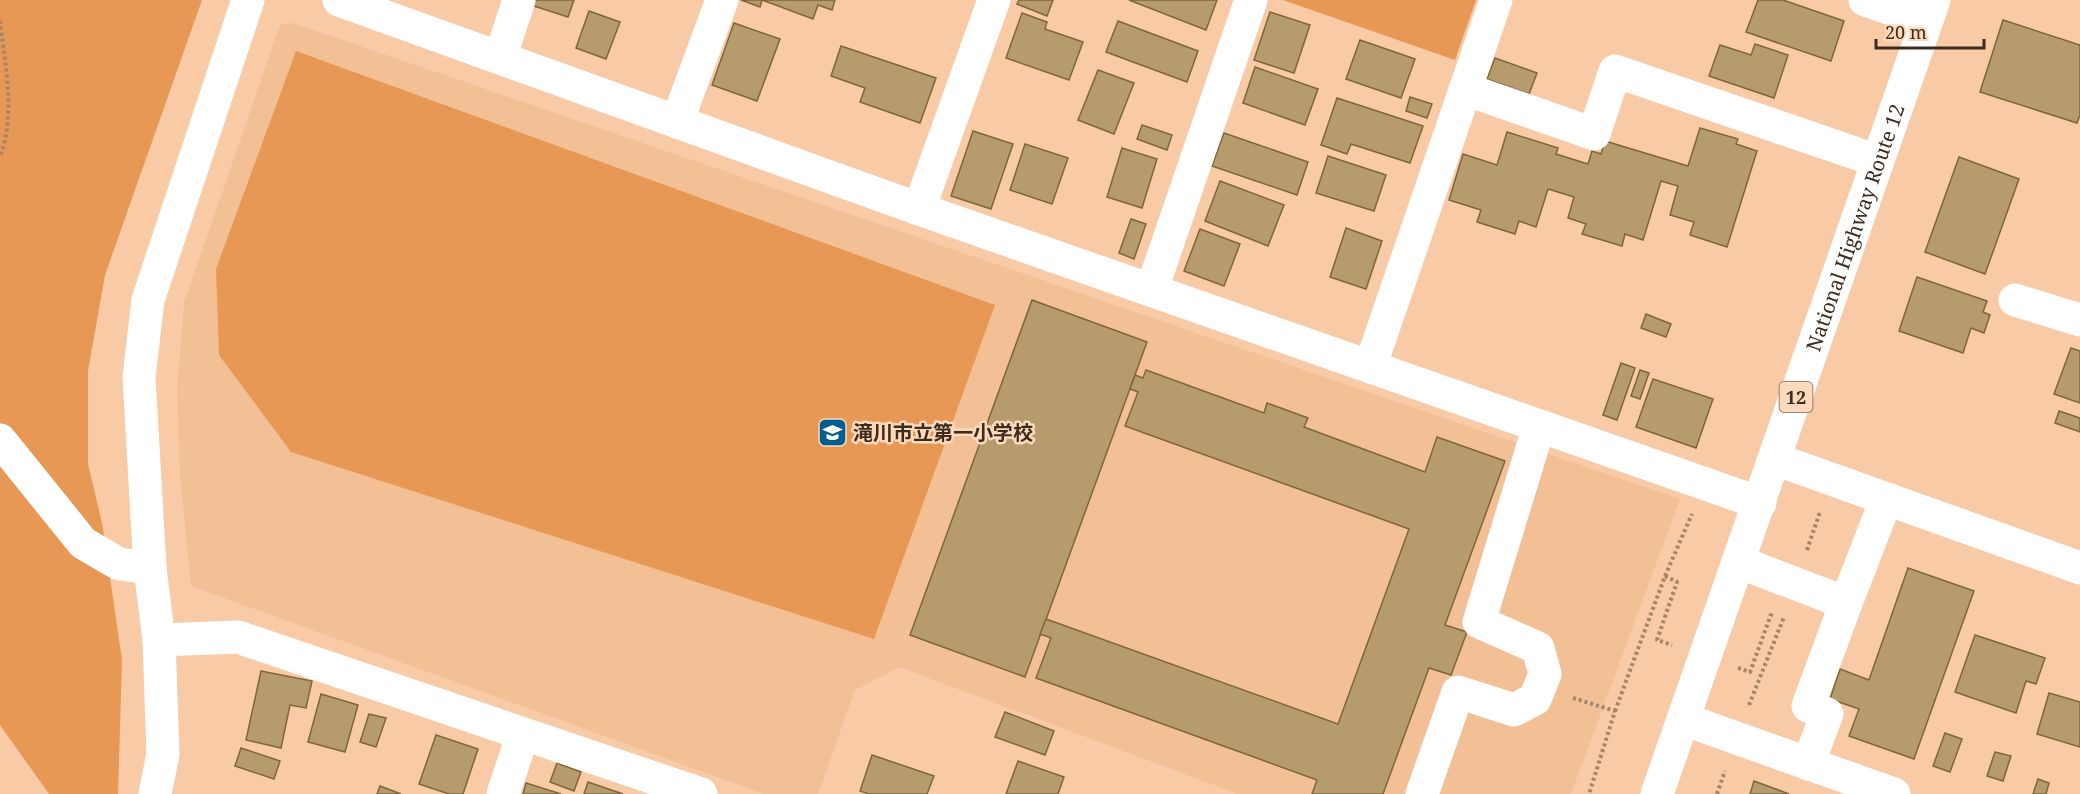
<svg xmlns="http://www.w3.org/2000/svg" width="2080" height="794" viewBox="0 0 2080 794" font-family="'Noto Serif','Noto Sans JP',serif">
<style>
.built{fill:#f3c096}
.green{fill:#e69854}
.building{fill:#b69b6c;stroke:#7f6638;stroke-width:1.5}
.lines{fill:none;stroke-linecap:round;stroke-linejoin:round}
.path{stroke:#a58469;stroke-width:4;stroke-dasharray:3 3;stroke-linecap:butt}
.minor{stroke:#fff;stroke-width:33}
.highway{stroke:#fff;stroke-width:33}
.labels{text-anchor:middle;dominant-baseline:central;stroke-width:5;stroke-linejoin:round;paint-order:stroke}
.shield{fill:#fedabc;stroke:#77604d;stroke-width:1.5}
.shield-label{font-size:18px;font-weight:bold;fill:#3d2b1d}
.street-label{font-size:20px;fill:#3d2b1d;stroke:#fedabc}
.poi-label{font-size:20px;font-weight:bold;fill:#3d2b1d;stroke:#fedabc;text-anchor:start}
</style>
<rect width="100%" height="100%" fill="#f8caa6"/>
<path class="built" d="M293,23l1387,476 -109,295h-333l-339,-127 -44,23 -37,104h-54l-573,-208 -11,-111 -3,-85 7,-87 96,-278z"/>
<g class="green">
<path d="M0,0h202l-97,275 -17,96v93l14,59 20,137 -4,134h-69l-49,-69z"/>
<path d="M1283,0h193l-21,60z"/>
<path d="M296,51l699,254 -121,334 -583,-187 -72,-97 -3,-86z"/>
</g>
<g class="building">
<path d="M530,0h44l-6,17 -40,-13z"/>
<path d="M741,0h94l-3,10 -14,-5 -5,14 -51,-19 -2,7z"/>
<path d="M1019,0h34l-6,16 -30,-12z"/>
<path d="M1129,0h88l-11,30z"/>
<path d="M1758,0h25l61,21 -13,40 -85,-29z"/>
<path d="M589,11l31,11 -14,37 -30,-11z"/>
<path d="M1270,12l40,13 -16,48 -40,-13z"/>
<path d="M1022,13l25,9 -2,7 38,13 -14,38 -63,-22z"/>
<path d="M2003,20l77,25v70l-3,8 -97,-31z"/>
<path d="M1118,21l80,30 -11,31 -81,-30z"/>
<path d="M734,23l46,16 -23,62 -45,-16z"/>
<path d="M1360,40l55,19 -14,39 -55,-19z"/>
<path d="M1755,44l33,11 -14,43 -65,-22 11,-31 31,10z"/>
<path d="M841,46l95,32 -16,45 -60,-21 5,-14 -34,-12z"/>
<path d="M1495,58l42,15 -8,21 -42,-15z"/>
<path d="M1255,67l63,22 -13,36 -62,-22z"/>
<path d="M1098,70l36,13 -20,51 -36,-14z"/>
<path d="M1410,97l22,7 -5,14 -21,-7z"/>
<path d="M1337,98l86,28 -13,37 -59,-19 -4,10 -26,-9z"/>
<path d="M1142,125l30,10 -5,15 -30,-11z"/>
<path d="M1700,128l38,11 -2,5 21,7 -30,96 -37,-12 4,-13 -24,-7 8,-29 -17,-5 -18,59 -18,-6 -3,12 -40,-12 4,-10 -18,-6 6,-21 -26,-8 -12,38 -17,-6 -4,13 -38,-12 4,-12 -32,-10 14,-46 34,11 10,-33 51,16 -2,6 32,10 4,-13 9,3 4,-13 83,25z"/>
<path d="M973,131l40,13 -22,65 -40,-13z"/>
<path d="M1224,133l84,29 -11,33 -85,-29z"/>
<path d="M1025,144l43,14 -16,46 -42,-14z"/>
<path d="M1122,148l35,11 -15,49 -35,-11z"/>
<path d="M1328,156l58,19 -12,36 -58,-18z"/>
<path d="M1959,157l60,22 -34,95 -60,-22z"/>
<path d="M1220,181l64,24 -16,41 -63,-25z"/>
<path d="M1131,219l15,5 -12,35 -15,-6z"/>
<path d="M1346,228l36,13 -16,48 -36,-12z"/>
<path d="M1200,229l40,15 -16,42 -40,-15z"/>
<path d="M1917,277l70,24 -4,11 7,3 -6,18 -13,-5 -8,25 -64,-22z"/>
<path d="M1032,300l115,42 -122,335 -115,-42z"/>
<path d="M1646,314l25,10 -5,13 -25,-9z"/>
<path d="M2071,348l9,3v52l-26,-9z"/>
<path d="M1621,363l14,5 -18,52 -14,-5z"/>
<path d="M1146,370l118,43 3,-10 41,15 -4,9 121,45 12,-35 68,24 -60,164 22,7 -16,43 -22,-7 -46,126h-71l5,-14 -281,-102 15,-40 -11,-4 6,-15 292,105 71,-195 -284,-103 13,-34 -8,-3 5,-14 8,3z"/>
<path d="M1640,370l9,3 -9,26 -9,-3z"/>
<path d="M1653,379l60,20 -17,49 -60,-21z"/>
<path d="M2059,411l21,7v14l-25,-9z"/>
<path d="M1908,568l66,23 -60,168 -65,-23 10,-27 -29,-10 10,-30 29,11z"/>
<path d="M1975,635l70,23 -9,26 -10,-3 -10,32 -61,-21z"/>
<path d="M261,671l51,10 -6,27 -16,-3 -9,43 -35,-8z"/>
<path d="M2049,693l31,9v45l-43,-13z"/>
<path d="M321,694l37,11 -13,47 -37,-10z"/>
<path d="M1005,712l49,19 -9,24 -50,-18z"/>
<path d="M369,714l17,4 -10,29 -16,-5z"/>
<path d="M1945,733l17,6 -12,33 -17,-6z"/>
<path d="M436,735l42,14 -15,45h-14l-30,-10z"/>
<path d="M241,748l39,13 -6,18 -39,-13z"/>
<path d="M1995,752l16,4 -8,25 -16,-5z"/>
<path d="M872,755l62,21 -7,18h-58l-9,-3z"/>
<path d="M1018,761l46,16 -6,17h-52z"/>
<path d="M557,763l24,9 -7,19 -24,-9z"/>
<path d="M2038,779l11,4 -3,11h-13z"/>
<path d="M1754,781l35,13h-39z"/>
<path d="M588,782l35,12h-39z"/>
<path d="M526,783l35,11h-38z"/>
<path d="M380,786l21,8h-24z"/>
</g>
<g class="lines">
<g class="path">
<path d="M0,21c5,44 16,94 0,136"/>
<path d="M1807,550l13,-38"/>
<path d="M1665,576l12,6 -20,58 15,5"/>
<path d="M1738,668l12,4 22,-60"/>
<path d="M1573,698l42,13 -26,83"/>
<path d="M1749,705l35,-88"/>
<path d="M1615,711l50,-135 27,-62"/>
<path d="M1717,794l8,-23"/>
</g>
<g class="minor">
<path d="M339,0l580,209 841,294"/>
<path d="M1865,0l61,21"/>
<path d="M500,58l19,-58"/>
<path d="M1465,89l129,45 21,-63 263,90"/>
<path d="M677,122l45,-122"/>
<path d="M919,209l75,-209"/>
<path d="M1152,289l99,-289"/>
<path d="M2015,300l65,20"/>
<path d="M1370,367l126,-367"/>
<path d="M0,440l83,103 36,21 31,4"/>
<path d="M1775,459l305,109"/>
<path d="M1739,562l107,41 -38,103 19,8 -19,50"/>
<path d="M1846,603l40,-103"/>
<path d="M159,640l79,-3 463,157"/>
<path d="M1683,719l211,75"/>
<path d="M155,794l8,-40 -4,-114 -9,-72 -11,-191 9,-77 100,-300"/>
<path d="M503,794l20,-60"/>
<path d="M1422,794l36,-102 56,18 21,-11 10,-25 -7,-26 -59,-26 60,-196"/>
</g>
<path class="highway" id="s1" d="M1657,794l277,-794"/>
</g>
<defs>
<symbol id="school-square" viewBox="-11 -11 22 22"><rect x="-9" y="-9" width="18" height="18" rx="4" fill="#005f8f" stroke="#fedabc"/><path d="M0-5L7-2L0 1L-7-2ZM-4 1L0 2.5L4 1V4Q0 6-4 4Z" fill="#fff"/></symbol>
</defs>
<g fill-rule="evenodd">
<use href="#school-square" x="816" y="416" width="33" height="33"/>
</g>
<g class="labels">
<rect class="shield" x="1779.5" y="382" width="33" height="30" rx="4.5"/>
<g class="shield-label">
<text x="1796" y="397">12</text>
</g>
<g class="street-label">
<text stroke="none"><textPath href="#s1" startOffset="600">National Highway Route 12</textPath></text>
</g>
<g class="poi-label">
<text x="853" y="432">滝川市立第一小学校</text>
</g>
</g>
<path d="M1876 39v9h108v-9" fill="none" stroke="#3d2b1d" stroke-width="3"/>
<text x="1885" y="39" font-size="18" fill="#3d2b1d" stroke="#fedabc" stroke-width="4.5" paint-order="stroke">20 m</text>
</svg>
